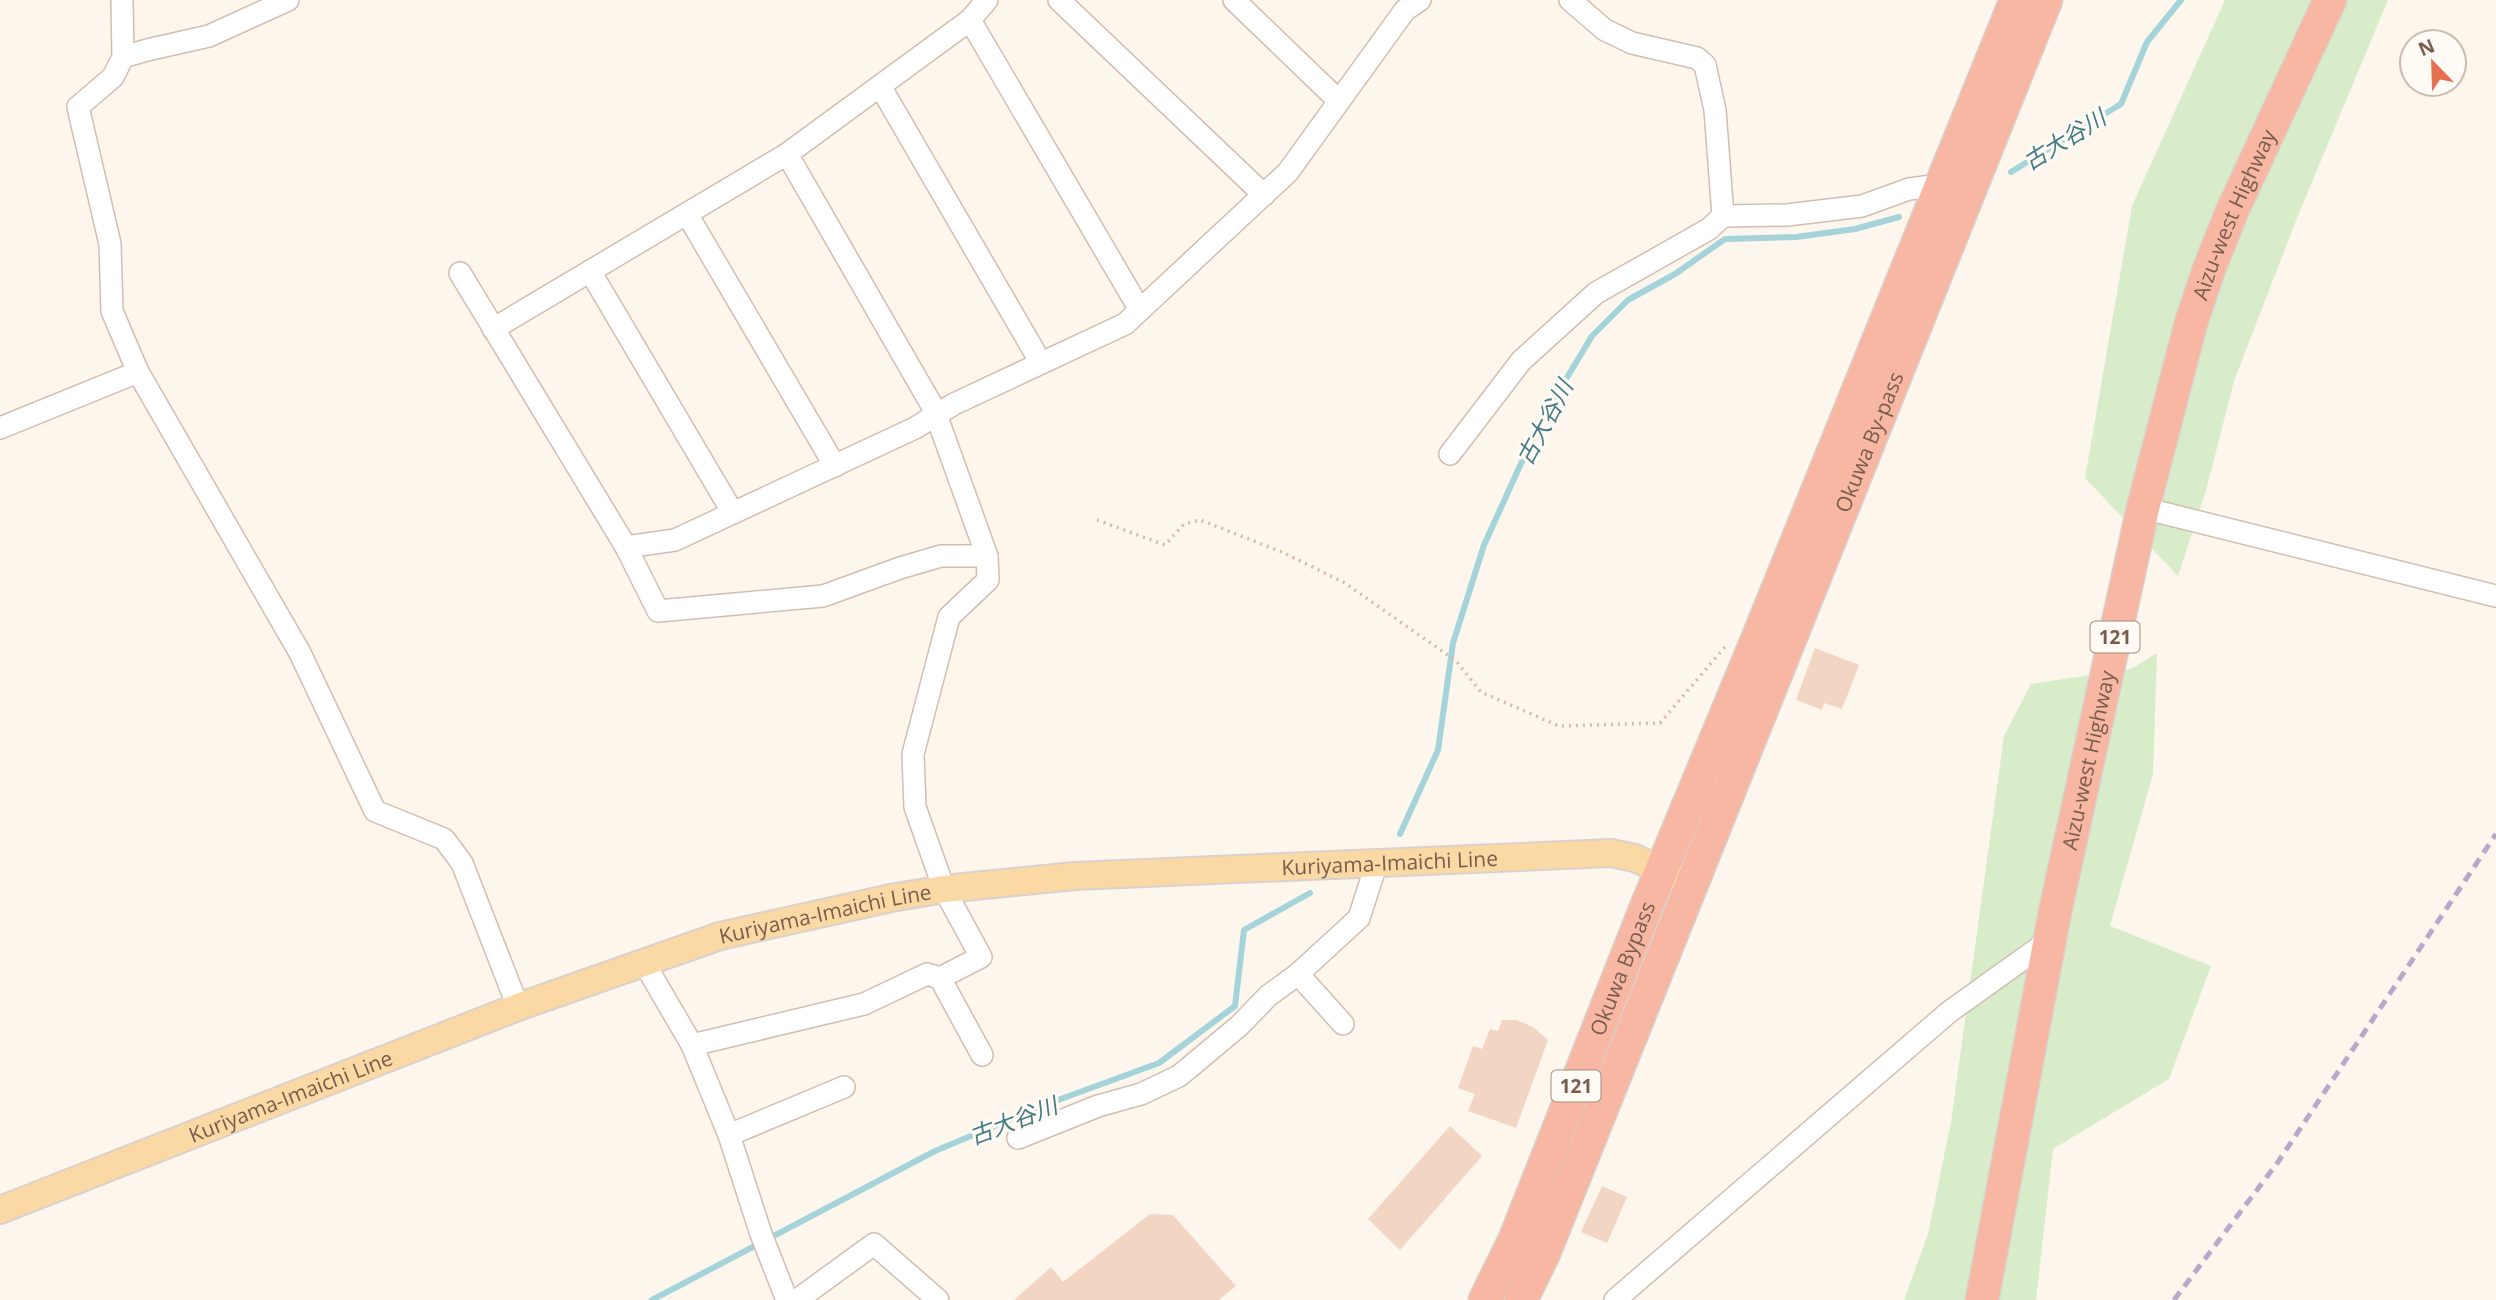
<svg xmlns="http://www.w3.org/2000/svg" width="2496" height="1300" viewBox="0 0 2496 1300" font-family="'Open Sans','Noto Sans JP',sans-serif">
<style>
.green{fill:#d8ecc9}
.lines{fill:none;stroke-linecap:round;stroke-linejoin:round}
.stream{stroke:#a5d3da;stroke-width:6}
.building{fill:#f3d5c3}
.minor-casing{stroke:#d1beb0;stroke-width:24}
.major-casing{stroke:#dad1cd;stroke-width:30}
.highway-casing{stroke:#dad1cd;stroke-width:35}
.path{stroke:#d9b8a5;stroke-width:3.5;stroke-dasharray:2 5;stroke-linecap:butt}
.minor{stroke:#fff;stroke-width:21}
.major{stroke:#fbd9a5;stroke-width:26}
.highway{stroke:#f7b7a3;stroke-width:32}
.rail{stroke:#b9a8c9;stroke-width:5;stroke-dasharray:10 7;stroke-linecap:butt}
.labels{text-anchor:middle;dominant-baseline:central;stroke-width:6;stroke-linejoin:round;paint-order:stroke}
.shield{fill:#fffaf3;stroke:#a28b7f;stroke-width:2}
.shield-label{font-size:19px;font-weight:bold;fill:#7a5c4d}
.street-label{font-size:21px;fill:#7a5c4d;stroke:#fffaf3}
.water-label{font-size:23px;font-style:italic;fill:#437c86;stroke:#fffaf3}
</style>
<rect width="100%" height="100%" fill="#fdf6ec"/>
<g class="green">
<path d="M2225,0h163l-91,218 -63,163 -27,106 -29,89 -93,-98 47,-272z"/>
<path d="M2157,653l-4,121 -43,152 101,40 -42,113 -116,70 -17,151h-132l24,-66 23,-112 53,-386 27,-52 100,-15z"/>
</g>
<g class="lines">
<g class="stream">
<path d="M2011,172l110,-68 26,-62 34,-42"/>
<path d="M1400,834l38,-84 15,-107 31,-98 55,-121 53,-88 36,-36 47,-26 50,-35 71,-2 59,-8 44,-12"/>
<path d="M652,1300l283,-149 115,-48 109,-40 76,-57 9,-76 66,-37"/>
</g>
</g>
<g class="building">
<path d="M1815,648l44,17 -17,44 -18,-6 -2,7 -26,-10z"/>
<path d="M1502,1020h14l17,7 15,13 -32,88 -48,-17 7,-17 -17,-6 15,-42 9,3 8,-20 8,2z"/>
<path d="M1450,1126l32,30 -82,94 -32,-31z"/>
<path d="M1602,1186l25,11 -20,46 -26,-11z"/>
<path d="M1150,1214l23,1 63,71 -17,14h-205l37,-33 12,15z"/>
</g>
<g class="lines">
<defs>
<g id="minor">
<path d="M122,0l1,57 -10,20 -35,30 32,137 2,67 26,61 162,281 75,158 69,28 18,24 56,144"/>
<path d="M1059,0l205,195"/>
<path d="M1234,0l105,101"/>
<path d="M970,20l170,290"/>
<path d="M123,57l24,-7 62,-14 79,-36"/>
<path d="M880,86l161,277"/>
<path d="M687,214l148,252"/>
<path d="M1723,216l64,-1 75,-9 47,-17 31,-4 11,3"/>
<path d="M590,271l143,242"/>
<path d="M460,273l166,274 32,64 165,-15 77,-28 41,-12h46"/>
<path d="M493,329l294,-175 183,-134 17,-20"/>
<path d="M0,428l138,-56"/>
<path d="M1450,454l71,-93 75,-68 113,-64 14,-13 -8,-106 -10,-45 -8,-7 -65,-15 -27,-13 -35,-30"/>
<path d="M2143,508l353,88"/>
<path d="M626,547l49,-7 240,-112 39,-24 171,-80 163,-152 117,-162 15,-10"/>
<path d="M643,961l49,84 37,90 32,99 26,66"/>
<path d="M1298,974l45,50"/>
<path d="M940,978l42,77"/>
<path d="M692,1045l172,-41 63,-30 13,4 41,-21 -37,-68 -29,-82 -2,-53 36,-137 39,-37 -1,-24 -53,-147 -147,-255"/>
<path d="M729,1135l115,-48"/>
<path d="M1018,1138l80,-32 43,-12 38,-18 60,-50 29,-30 30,-22 61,-56 18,-56"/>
<path d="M797,1300l77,-56 64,56"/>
<path d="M1615,1300l334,-288 102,-73"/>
</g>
<g id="major">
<path id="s1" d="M0,1210l518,-203 202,-71 171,-38 53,-9 131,-13 536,-23 24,5 44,21"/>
</g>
<g id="highway">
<path id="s2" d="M1485,1300l30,-61 132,-334 110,-265 259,-640"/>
<path id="s3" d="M1521,1300l23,-47 502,-1253"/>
<path id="s4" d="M1982,1300l73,-388 88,-404 48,-185 18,-54 24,-60 97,-209"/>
</g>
</defs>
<use href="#minor" class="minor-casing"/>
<use href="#major" class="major-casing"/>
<use href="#highway" class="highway-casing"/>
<path class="path" d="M1097,520l68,25 19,-21 16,-4 82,32 63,31 111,78 25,31 78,34 101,-3 65,-76"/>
<use href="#minor" class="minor"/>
<use href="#major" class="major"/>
<use href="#highway" class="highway"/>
<path class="rail" d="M2174,1300l104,-138 218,-328"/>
</g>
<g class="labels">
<g class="shield">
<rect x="2090.5" y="621.5" width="49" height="31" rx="5"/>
<rect x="1551.5" y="1070.5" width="49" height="31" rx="5"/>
</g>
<g class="shield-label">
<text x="2115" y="637">121</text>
<text x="1576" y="1086">121</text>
</g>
<g class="street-label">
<text stroke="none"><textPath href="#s4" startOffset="1116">Aizu-west Highway</textPath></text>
<text stroke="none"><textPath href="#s3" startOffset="926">Okuwa By-pass</textPath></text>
<text stroke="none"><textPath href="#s4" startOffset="550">Aizu-west Highway</textPath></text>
<text stroke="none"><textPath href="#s1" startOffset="1446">Kuriyama-Imaichi Line</textPath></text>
<text stroke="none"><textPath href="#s1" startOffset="878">Kuriyama-Imaichi Line</textPath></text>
<text stroke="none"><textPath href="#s2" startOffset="359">Okuwa Bypass</textPath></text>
<text stroke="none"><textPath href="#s1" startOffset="312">Kuriyama-Imaichi Line</textPath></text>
</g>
<g class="water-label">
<text transform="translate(2064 139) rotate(-32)">古大谷川</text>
<text transform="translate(1544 422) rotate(-62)">古大谷川</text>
<text transform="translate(1013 1120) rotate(-21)">古大谷川</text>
</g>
</g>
<g transform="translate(2433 63) rotate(337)"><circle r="33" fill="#fffaf3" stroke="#cabbb1" stroke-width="2"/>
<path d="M0-5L12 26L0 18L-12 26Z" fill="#e76f51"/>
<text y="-10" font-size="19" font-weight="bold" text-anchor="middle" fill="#7a5c4d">N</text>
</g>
</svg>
